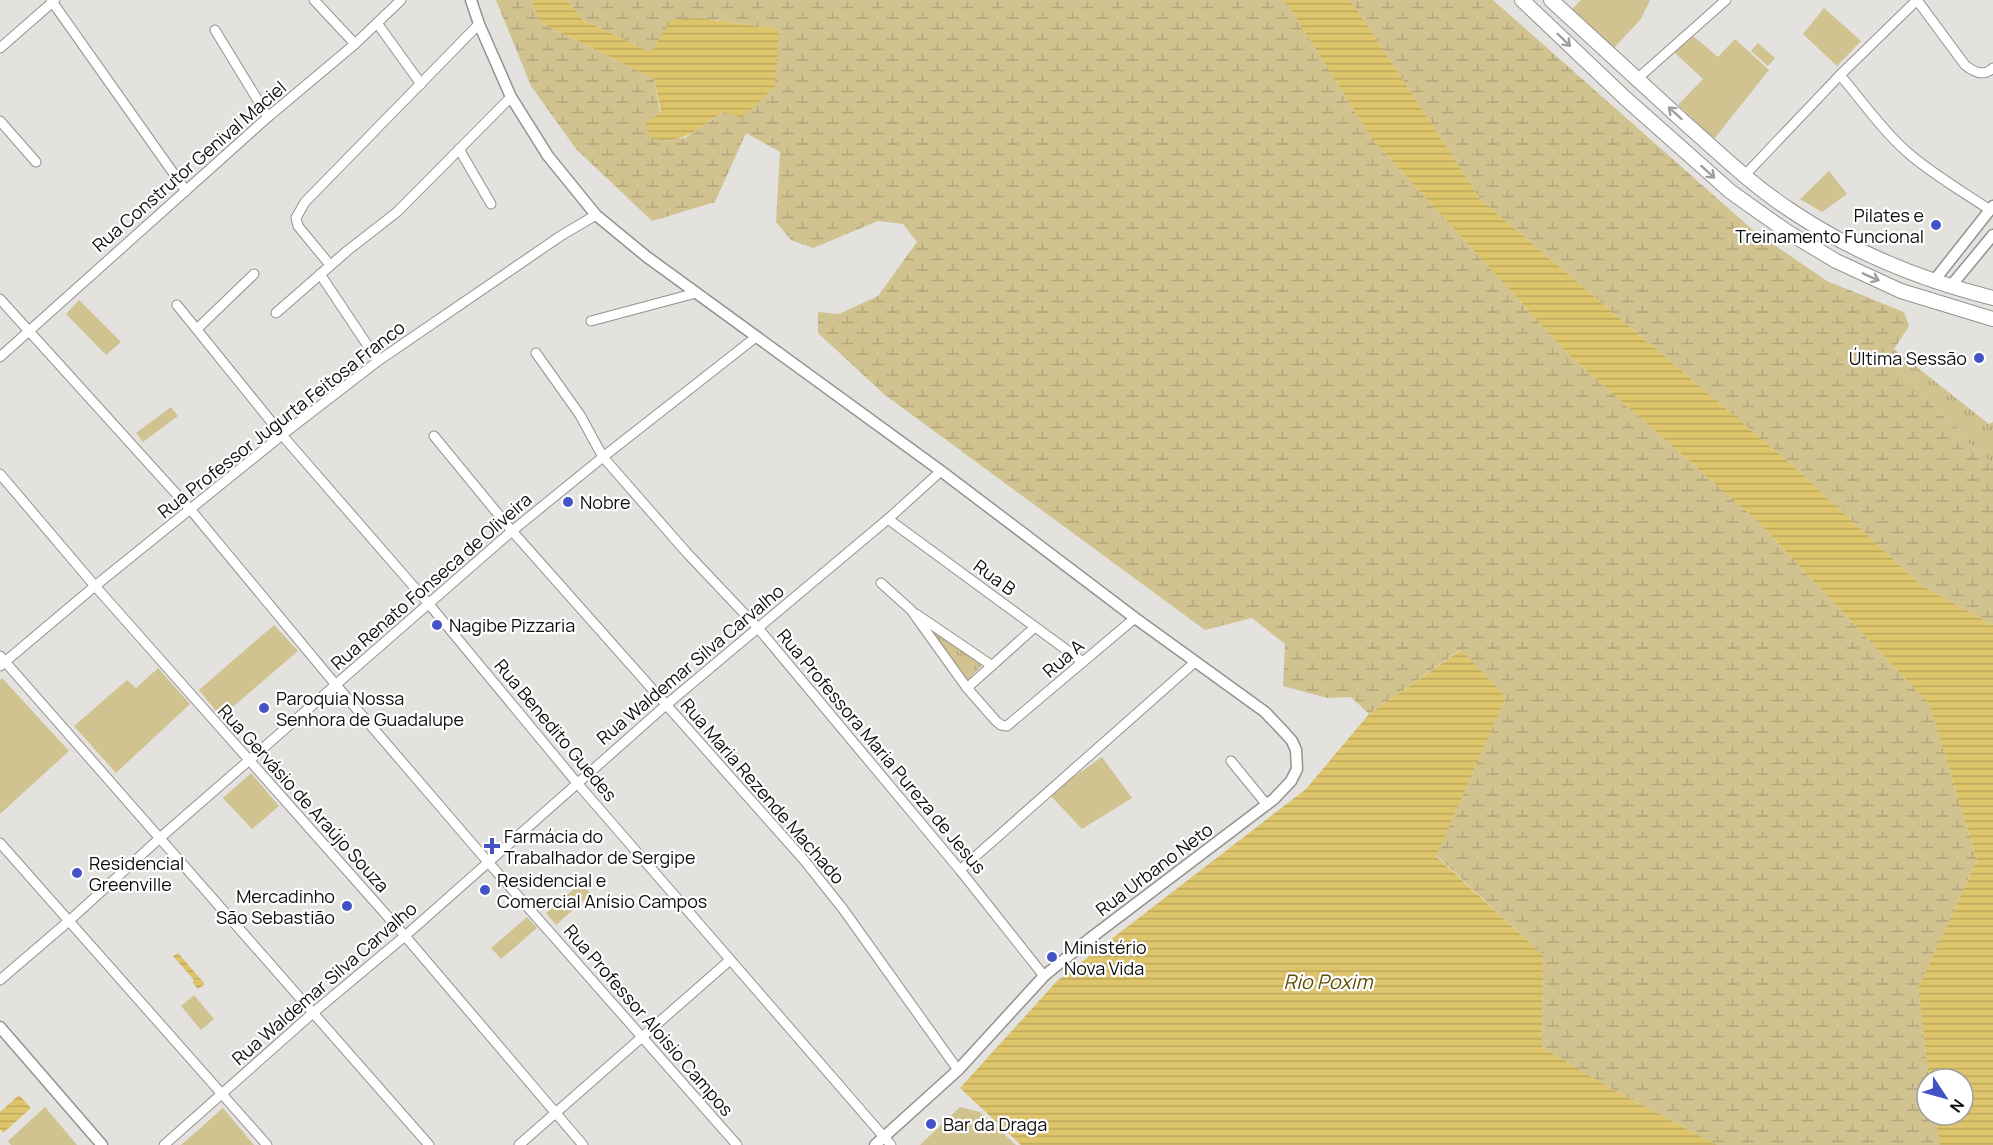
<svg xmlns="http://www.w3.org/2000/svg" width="1993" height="1145" viewBox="0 0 1993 1145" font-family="Manrope,sans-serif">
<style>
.grass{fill:#d1c38f}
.wetland{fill:url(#wetland-marsh)}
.park{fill:url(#park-tufts)}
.water{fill:url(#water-rules)}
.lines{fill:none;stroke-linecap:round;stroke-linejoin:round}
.minor-casing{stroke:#93928f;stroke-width:11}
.tertiary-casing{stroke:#93928f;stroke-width:13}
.primary-casing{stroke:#93928f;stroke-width:16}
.minor{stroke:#fff;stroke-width:9}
.tertiary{stroke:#fff;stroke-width:10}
.primary{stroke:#fff;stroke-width:14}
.oneway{stroke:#9f9f9e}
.poi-dot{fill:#4353c7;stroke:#fff;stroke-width:2}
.labels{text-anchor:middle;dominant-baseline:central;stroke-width:4.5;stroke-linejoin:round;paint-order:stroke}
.street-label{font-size:18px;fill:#0e0e0d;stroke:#fff}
.poi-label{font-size:18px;fill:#0e0e0d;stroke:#fff;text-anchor:start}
.water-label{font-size:20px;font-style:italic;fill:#5e4d03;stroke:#fff}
</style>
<defs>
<pattern id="wetland-marsh" width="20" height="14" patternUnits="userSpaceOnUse" patternTransform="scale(1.5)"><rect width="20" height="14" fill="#d1c38f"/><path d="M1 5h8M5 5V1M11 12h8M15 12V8" fill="none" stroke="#b2a67a"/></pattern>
<pattern id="park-tufts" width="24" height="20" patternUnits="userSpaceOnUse" patternTransform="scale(1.5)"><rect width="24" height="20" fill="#d1c38f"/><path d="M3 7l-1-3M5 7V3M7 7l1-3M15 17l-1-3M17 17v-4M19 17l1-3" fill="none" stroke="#b2a67a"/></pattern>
<pattern id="water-rules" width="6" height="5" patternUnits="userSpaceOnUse" patternTransform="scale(1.5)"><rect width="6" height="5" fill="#dec56c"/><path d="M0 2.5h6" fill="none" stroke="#bda85c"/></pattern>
</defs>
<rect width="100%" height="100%" fill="#e3e2df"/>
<g class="grass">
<path d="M1581,0h69l-9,19 -27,29 -42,-39z"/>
<path d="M1824,8l37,33 -24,25 -34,-32z"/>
<path d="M1693,36l25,21 17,-18 34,31 -55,69 -36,-34 25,-26 -29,-27z"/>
<path d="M1758,43l17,15 -7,8 -17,-15z"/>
<path d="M1829,171l18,23 -25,18 -22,-13z"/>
<path d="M79,300l42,42 -15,13 -40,-41z"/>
<path d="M171,407l7,9 -35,26 -7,-9z"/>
<path d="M274,625l24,26 -77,66 -22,-27z"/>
<path d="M158,668l32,36 -74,69 -42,-47 53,-46 9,8z"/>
<path d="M2,678l67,73 -69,63v-134z"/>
<path d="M1102,757l30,41 -50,31 -33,-35z"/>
<path d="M251,773l28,33 -27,23 -29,-31z"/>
<path d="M581,883l10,11 -35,31 -10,-12z"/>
<path d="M527,917l10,11 -36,31 -10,-11z"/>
<path d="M194,995l20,24 -13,11 -20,-24z"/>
<path d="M45,1107l32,38h-66l-3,-4z"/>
<path d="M960,1107l20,5 36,33h-96z"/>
<path d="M223,1108l31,37h-73z"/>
</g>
<g class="wetland">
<path d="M496,0h35l9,22 114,57 11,62 20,-3 39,-26 55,-83 -79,-11 -49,34 -68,-32 -16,-20h714l8,7 84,133 196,215 187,165 173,184 48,156 -59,128 11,91h-2v36h7l6,30h-222l-110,-58 -66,-40 1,-92 -107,-100 70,-158 -46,-47 -91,64 -18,-17 -24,1 -44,-12 2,-42 -33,-26 -47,12 -320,-235 -67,-62v-21l21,2 39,-18 39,-54 -14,-18 -25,-3 -65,27 -22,-8 -15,-18 4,-70 -34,-19 -31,69 -63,19 -76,-72 -45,-63z"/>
<path d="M1348,0h145l261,231 73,50 77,31 5,14 -15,23 -7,6 89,96 17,13v161l-71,-39 -130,-121 -311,-265 -125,-192z"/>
</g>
<g class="park">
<path d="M1894,349l95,75 4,-2v42l-17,-13 -89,-96z"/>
<path d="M928,627l54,38 -15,16z"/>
</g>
<g class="water">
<path d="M531,0h36l16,20 68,32 20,-32 29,-2 79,11 -4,57 -33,32 -18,-6c-26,15 -41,35 -73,26l-5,-15 15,-11 -7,-33 -114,-57z"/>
<path d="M1281,0h67l8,8 125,192 311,265 130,121 71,39v520h-53l-6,-30h29v-36h-34l-11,-91 59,-128 -48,-156 -173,-184 -187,-165 -196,-215 -84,-133z"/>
<path d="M1461,650l45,47 -70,159 107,99 -1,92 66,40 110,58h-697l-61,-57 97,-107 249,-192 63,-75z"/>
<path d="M178,953l27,31 -7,5 -6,-7 2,-2 -21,-24z"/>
<path d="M19,1095l12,13 -28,25 -3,-4v-17z"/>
</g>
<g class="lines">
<defs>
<g id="minor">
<path d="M51,0l135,191"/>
<path d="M314,0l41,44"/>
<path d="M377,23l44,61"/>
<path d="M215,30l53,87"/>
<path d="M0,48l55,-48"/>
<path d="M1840,75c22,26 42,55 67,77 25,22 55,39 83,58"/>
<path d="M1637,79l89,-79"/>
<path d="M0,121l36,41"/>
<path d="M459,149l32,55"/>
<path d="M1744,176l96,-101 77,-75 48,65c9,7 18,12 28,3"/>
<path d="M330,265l-32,-39 -2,-8 9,-16 174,-178"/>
<path d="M320,274l58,87"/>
<path d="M0,299l190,210 146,176 152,177 249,283"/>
<path d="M177,305l105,130 146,168 149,180 314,362"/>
<path d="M276,313l71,-62 50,-39 114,-115"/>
<path d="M591,321l105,-28"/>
<path d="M197,329l57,-55"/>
<path d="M536,353l44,62 23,42 84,96 71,75 202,242 84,106"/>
<path d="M0,357l268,-240 87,-73 46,-44"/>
<path d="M434,436l78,95 292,329 39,49 115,161"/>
<path d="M0,474l95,112 310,350 178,209"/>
<path d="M888,519l195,143"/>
<path d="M881,583l30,27 56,78 29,33 5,4 6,1 128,-108"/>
<path d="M916,614l75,51"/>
<path d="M0,656l429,489"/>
<path d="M0,666l95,-80 187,-151 96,-74 184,-126 34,-20"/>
<path d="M967,688l68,-61"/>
<path d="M1231,761l36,44"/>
<path d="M0,843l267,302"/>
<path d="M960,870l235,-208"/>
<path d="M0,980l70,-60 91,-83 351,-306 91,-74 153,-120"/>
<path d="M164,1145l150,-133 91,-76 261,-231 222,-186 53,-48"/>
<path d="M519,1145l211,-185"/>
</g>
<g id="tertiary">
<path d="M471,0l8,24 32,73 37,59 48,59 51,42 294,214 194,147 130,94 19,20 8,9 4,9 1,19 -6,12 -17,18 -186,141 -44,36 -86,94 -83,75"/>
<path d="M1933,282l60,-76"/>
<path d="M1950,287l43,-52"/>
<path d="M0,1027l102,118"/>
</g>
<g id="primary">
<path d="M1522,0l103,98 106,94 55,39 50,30 65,30 92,28"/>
<path d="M1551,0c45,41 89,82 134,123 34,30 67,62 105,87 62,42 131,70 203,88"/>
</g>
</defs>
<use href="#minor" class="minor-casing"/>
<use href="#tertiary" class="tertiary-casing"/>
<use href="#primary" class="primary-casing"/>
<use href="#minor" class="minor"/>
<use href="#tertiary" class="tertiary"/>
<use href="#primary" class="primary"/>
</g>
<defs><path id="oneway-shaft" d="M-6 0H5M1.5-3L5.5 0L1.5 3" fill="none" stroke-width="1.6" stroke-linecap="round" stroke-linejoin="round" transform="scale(1.5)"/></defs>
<g class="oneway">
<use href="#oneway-shaft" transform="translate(1564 40) rotate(44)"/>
<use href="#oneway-shaft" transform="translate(1675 113) rotate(-138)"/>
<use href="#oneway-shaft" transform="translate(1708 172) rotate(42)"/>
<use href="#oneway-shaft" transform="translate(1871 277) rotate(24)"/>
</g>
<g class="poi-dot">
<circle cx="1936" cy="225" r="6"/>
<circle cx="1979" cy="358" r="6"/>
<circle cx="568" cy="502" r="6"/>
<circle cx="437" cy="625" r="6"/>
<circle cx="264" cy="708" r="6"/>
<path d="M489 837h6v6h6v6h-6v6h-6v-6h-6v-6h6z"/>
<circle cx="77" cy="873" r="6"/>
<circle cx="485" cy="890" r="6"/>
<circle cx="347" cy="906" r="6"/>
<circle cx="1052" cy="957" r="6"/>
<circle cx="931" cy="1124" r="6"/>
</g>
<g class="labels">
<g class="street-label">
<text transform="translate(189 166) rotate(-41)">Rua Construtor Genival Maciel</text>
<text transform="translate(281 419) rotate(-38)">Rua Professor Jugurta Feitosa Franco</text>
<text transform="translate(995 577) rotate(36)">Rua B</text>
<text transform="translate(431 581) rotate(-41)">Rua Renato Fonseca de Oliveira</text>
<text transform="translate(1063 658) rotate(-41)">Rua A</text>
<text transform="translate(690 664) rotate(-40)">Rua Waldemar Silva Carvalho</text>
<text transform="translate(556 730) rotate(50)">Rua Benedito Guedes</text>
<text transform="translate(882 751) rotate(50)">Rua Professora Maria Pureza de Jesus</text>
<text transform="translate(763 791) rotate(49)">Rua Maria Rezende Machado</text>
<text transform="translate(304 798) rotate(48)">Rua Gervásio de Araújo Souza</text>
<text transform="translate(1154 869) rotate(-37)">Rua Urbano Neto</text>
<text transform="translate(324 983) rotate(-41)">Rua Waldemar Silva Carvalho</text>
<text transform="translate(649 1020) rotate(49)">Rua Professor Aloisio Campos</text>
</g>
<g class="poi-label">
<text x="1924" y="215" text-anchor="end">Pilates e<tspan x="1924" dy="21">Treinamento Funcional</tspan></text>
<text x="1967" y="358" text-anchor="end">Última Sessão</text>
<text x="580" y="502">Nobre</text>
<text x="449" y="625">Nagibe Pizzaria</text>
<text x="276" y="698">Paroquia Nossa<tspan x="276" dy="21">Senhora de Guadalupe</tspan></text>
<text x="504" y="836">Farmácia do<tspan x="504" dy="21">Trabalhador de Sergipe</tspan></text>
<text x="89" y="863">Residencial<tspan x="89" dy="21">Greenville</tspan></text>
<text x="497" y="880">Residencial e<tspan x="497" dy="21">Comercial Anísio Campos</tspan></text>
<text x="335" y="896" text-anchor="end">Mercadinho<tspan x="335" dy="21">São Sebastião</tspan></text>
<text x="1064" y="947">Ministério<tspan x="1064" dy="21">Nova Vida</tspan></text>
<text x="943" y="1124">Bar da Draga</text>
</g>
<g class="water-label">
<text x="1328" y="981">Rio Poxim</text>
</g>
</g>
<g transform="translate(1945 1097) rotate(126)"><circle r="28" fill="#ffffff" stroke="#9f9f9e" stroke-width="1.5"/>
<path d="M0-4.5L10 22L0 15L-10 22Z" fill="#4353c7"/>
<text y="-9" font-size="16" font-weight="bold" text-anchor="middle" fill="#0e0e0d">N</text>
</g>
</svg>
